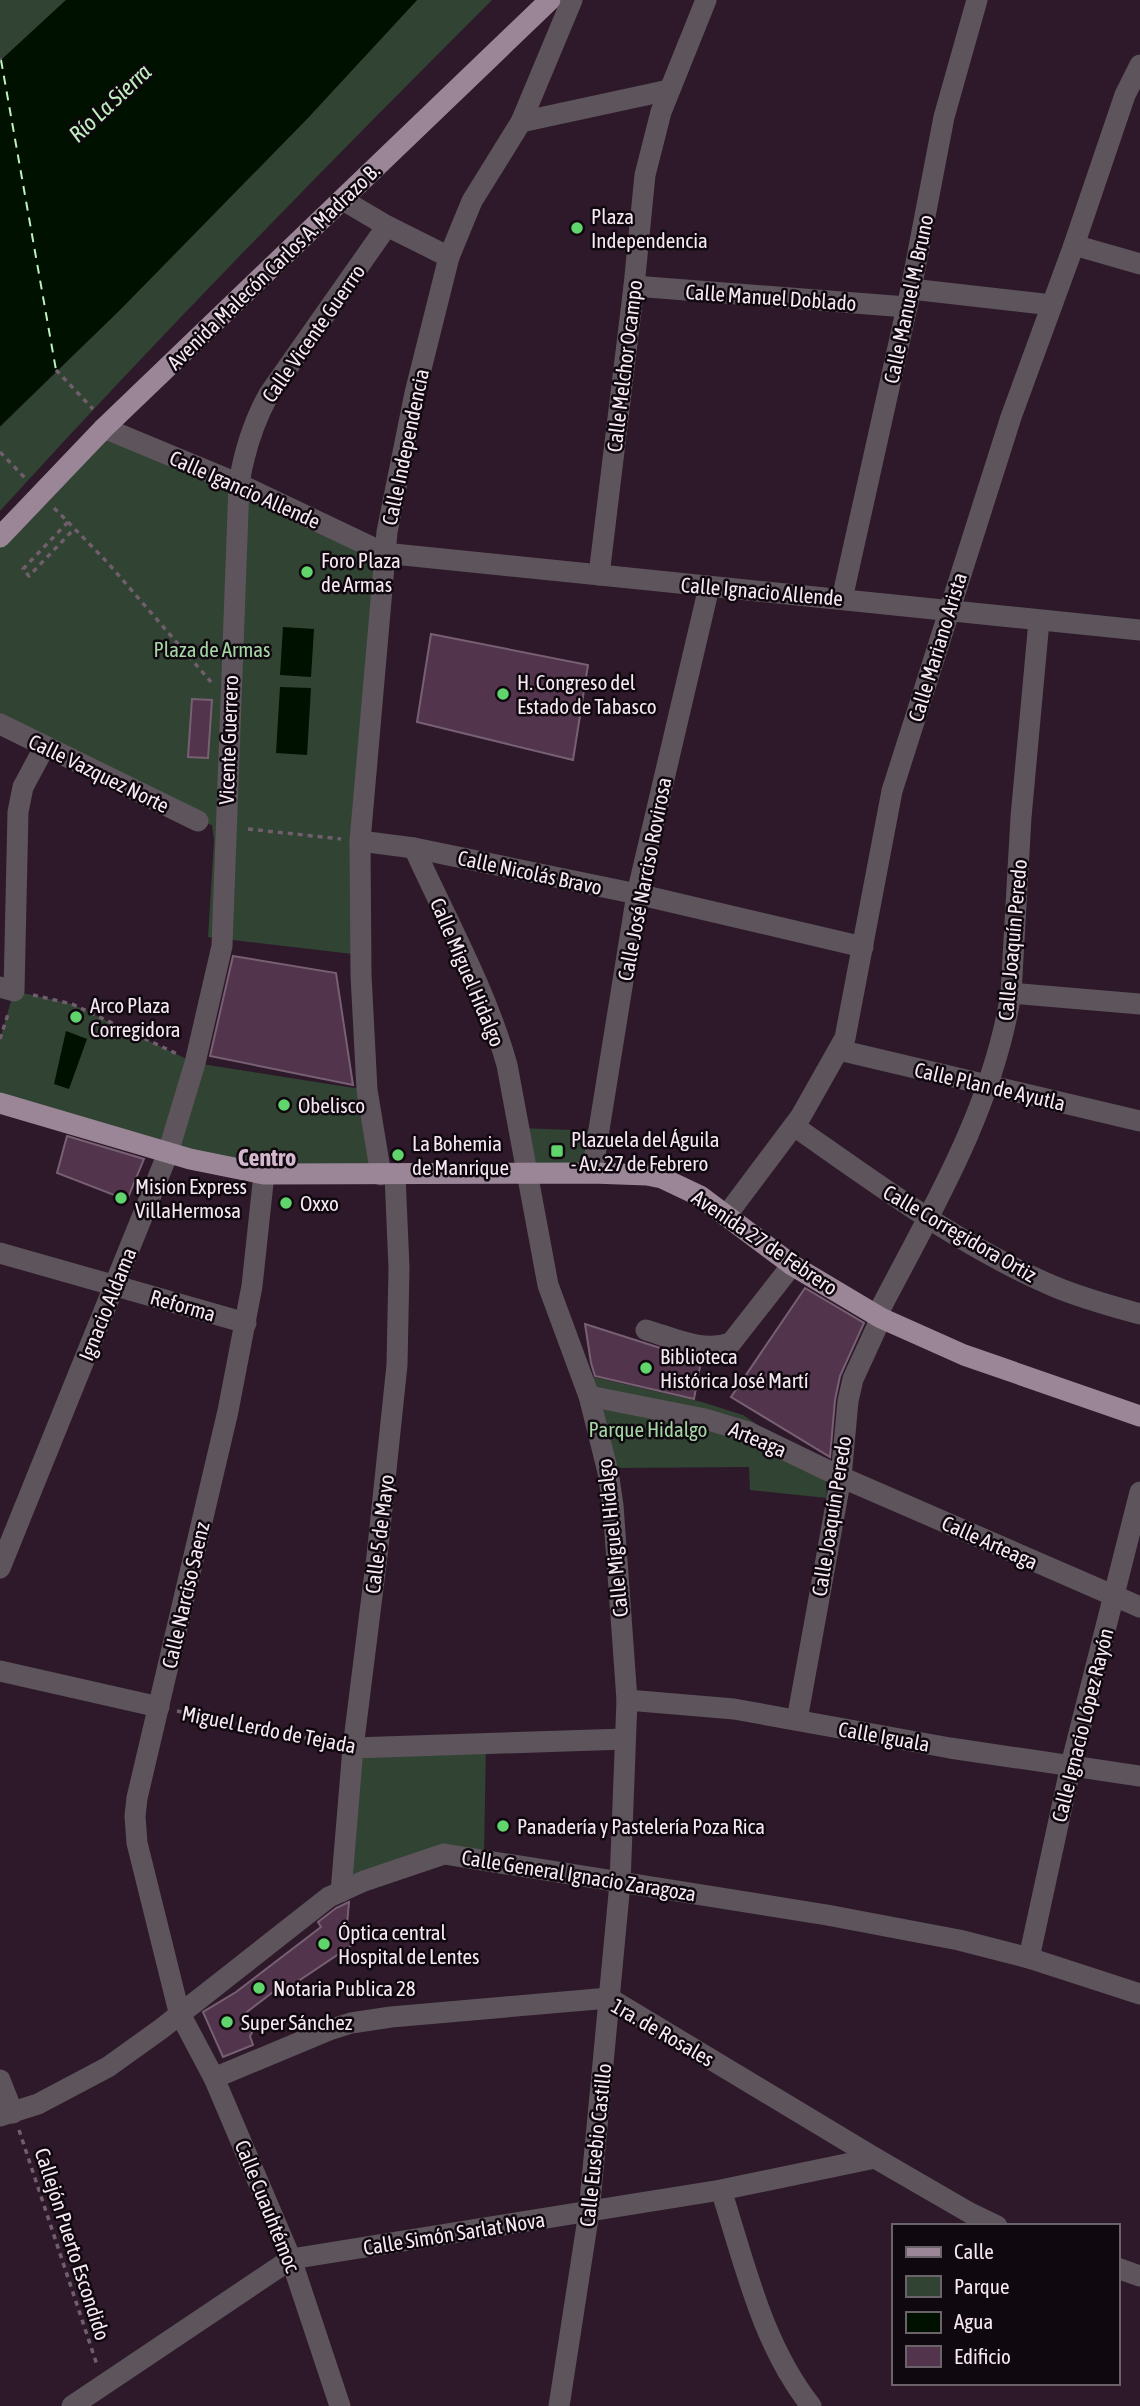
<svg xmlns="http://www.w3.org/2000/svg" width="1140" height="2406" viewBox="0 0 1140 2406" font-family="'Asap Condensed',sans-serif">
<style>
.green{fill:#314332}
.water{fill:#010}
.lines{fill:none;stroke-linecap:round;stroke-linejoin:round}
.ferry{stroke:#bef1bf;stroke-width:2;stroke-dasharray:9 7;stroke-linecap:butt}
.building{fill:#52354c;stroke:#786073;stroke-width:2}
.path{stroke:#705e6d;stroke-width:3.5;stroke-dasharray:5 5;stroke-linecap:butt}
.minor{stroke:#5e545c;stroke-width:21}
.major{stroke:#9b8697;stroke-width:21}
.poi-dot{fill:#60d56b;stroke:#10080f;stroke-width:2.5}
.labels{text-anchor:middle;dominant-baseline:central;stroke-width:5;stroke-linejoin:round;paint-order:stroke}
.poi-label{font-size:21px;fill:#f7e9f3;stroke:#10080f;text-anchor:start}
.street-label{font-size:21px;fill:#f7e9f3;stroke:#10080f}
.park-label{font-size:21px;fill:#a5d7a6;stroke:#10080f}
.water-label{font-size:23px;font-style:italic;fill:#bef1bf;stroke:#10080f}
.quarter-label{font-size:24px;font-weight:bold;fill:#d4b9ce;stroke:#10080f}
</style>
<rect width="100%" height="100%" fill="#2d192a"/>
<g class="green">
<path d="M0,0h66l-66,61z"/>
<path d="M417,0h75c-167,167 -333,336 -492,511v-84c143,-139 282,-281 417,-427z"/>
<path d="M104,428l280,125 -23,402 -153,-18 6,-97 -2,-15 -14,-4 -198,-97v-187z"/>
<path d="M14,991l58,13 123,59 172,27 14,85 -117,-1 -264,-71v-64z"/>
<path d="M519,1128l80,3 -7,42 -66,1z"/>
<path d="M589,1376l113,26 41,13 82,56 2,27 -77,-8 -1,-23 -132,1z"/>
<path d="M486,1743l-2,116 -29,-5 -114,38 12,-144z"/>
</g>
<g class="water">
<path d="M66,0h351l-109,118 -189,193 -119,115v-365z"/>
<path d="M283,627l31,2 -3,48 -31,-2z"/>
<path d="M280,687l31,1 -4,67 -31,-2z"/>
<path d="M66,1031l21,8 -18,50 -15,-5z"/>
</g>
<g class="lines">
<path class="ferry" d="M1,60l55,310"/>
</g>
<g class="building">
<path d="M431,634l157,31 -15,95 -156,-38z"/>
<path d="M192,699l20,1 -4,58 -20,-1z"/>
<path d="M233,956l103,17 17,112 -143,-29z"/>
<path d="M67,1136l77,23 -17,41 -70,-27z"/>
<path d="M805,1288l59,35 -24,53 -5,24 -5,57 -99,-60z"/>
<path d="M585,1324l116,37 -7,38 -99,-23 -4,-13z"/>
<path d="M349,1902l-2,23 5,20 -67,45 -4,-4 -38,29 10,16 -3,5 3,9 -30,12 -20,-45 33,-20 85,-65 -3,-5 18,-14z"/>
</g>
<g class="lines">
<g class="path">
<path d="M0,59l1,1"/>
<path d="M56,370l37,39"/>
<path d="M0,452l27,28"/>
<path d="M54,508l14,14 -45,47 6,7 45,-47"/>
<path d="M68,522l40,41 103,119"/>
<path d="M248,829l93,10"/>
<path d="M33,995l39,9 105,50"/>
<path d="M0,1039l9,-28"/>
<path d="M177,1711l157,33"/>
<path d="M19,2130l78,235"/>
</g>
<g class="minor">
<path d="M521,122l148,-32"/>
<path d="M343,200l44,26 62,31"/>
<path d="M1074,245l66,19"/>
<path d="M634,286l273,21"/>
<path d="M911,289l141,16"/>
<path d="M104,428l135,56 145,69 756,77"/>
<path d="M599,575l35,-289 11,-111 16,-63 45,-112"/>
<path d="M842,599l69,-310 33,-172 33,-117"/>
<path d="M0,724l198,97"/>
<path d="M360,841l54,7 223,46 226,53"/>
<path d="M414,848c32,71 72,142 93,217l41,220 41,111 19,76 5,33 14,195 -7,183 -31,329 -30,194"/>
<path d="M0,987l14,4 4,-179 5,-25 22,-41"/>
<path d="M1011,993l129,11"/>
<path d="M839,1050l301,71"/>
<path d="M794,1126c83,58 166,120 259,160 28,12 58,20 87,28"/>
<path d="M592,1173l45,-279 72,-307"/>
<path d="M264,1174l-12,112 -24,125 -91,387 -2,18 2,27 42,169 35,66 77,181 49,147"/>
<path d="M381,1175l-14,-85 -6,-115 -1,-134 27,-309 28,-139 34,-136 23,-56 49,-79 51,-122"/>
<path d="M726,1216l75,-100 44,-78 47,-247 119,-374 63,-172 51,-150 15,-30"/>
<path d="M0,1253l246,70"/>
<path d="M877,1315c53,-102 116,-206 134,-322l10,-176 18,-196"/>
<path d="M646,1330c27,8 57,23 85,13l61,-78"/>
<path d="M589,1396l116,23 43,13 93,45 299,130"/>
<path d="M0,1568l168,-415 27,-90 27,-117 17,-462c5,-32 14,-61 30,-90l118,-168"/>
<path d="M0,1671l159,36"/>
<path d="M627,1700l107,9 216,39 190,28"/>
<path d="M797,1720l44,-243 7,-76 5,-22 28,-61"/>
<path d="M353,1748l272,-9"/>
<path d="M341,1892l12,-144 24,-192 20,-191 2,-97 -4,-93"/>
<path d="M1029,1958l42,-193 69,-273"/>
<path d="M214,2078l115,-48 22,-7 40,-6 218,-19 266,160 95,55 27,13"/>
<path d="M0,2080l13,33"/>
<path d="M0,2116l38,-12 70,-37 53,-38 168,-132 35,-16 80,-27 383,61 132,25 70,18 111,36"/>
<path d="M721,2190c24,74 41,154 90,216"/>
<path d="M1117,2268l23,8"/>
<path d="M72,2406l219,-147 430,-69 154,-32"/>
</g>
<g class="major">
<path d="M0,537l104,-109 446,-428"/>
<path d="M0,1103l190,56 74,15 328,-1 55,2 15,3 38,18 92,69 89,53 83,37 176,61"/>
</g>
</g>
<g class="poi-dot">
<circle cx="577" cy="228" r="7"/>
<circle cx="307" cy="572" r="7"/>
<circle cx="503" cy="694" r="7"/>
<circle cx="76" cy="1017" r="7"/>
<circle cx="284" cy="1105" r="7"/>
<rect x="550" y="1144" width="14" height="14" rx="3.5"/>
<circle cx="398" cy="1155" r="7"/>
<circle cx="121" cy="1198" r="7"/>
<circle cx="286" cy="1203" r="7"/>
<circle cx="646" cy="1368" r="7"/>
<circle cx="503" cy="1826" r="7"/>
<circle cx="324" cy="1944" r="7"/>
<circle cx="259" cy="1988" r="7"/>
<circle cx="227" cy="2022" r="7"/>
</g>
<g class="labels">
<g class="poi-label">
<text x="591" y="216">Plaza<tspan x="591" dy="24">Independencia</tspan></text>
<text x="321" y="560">Foro Plaza<tspan x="321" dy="24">de Armas</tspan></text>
<text x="517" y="682">H. Congreso del<tspan x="517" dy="24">Estado de Tabasco</tspan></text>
<text x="90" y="1005">Arco Plaza<tspan x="90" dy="24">Corregidora</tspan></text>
<text x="298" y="1105">Obelisco</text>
<text x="571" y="1139">Plazuela del Águila<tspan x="571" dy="24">- Av. 27 de Febrero</tspan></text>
<text x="412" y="1143">La Bohemia<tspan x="412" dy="24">de Manrique</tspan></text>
<text x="135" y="1186">Mision Express<tspan x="135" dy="24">VillaHermosa</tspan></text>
<text x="300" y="1203">Oxxo</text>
<text x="660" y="1356">Biblioteca<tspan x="660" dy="24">Histórica José Martí</tspan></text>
<text x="517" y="1826">Panadería y Pastelería Poza Rica</text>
<text x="338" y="1932">Óptica central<tspan x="338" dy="24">Hospital de Lentes</tspan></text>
<text x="273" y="1988">Notaria Publica 28</text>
<text x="241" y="2022">Super Sánchez</text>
</g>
<g class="street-label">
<text transform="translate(273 266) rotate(-44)">Avenida Malecón Carlos A. Madrazo B.</text>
<text transform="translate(771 297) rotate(4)">Calle Manuel Doblado</text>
<text transform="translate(908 299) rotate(-78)">Calle Manuel M. Bruno</text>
<text transform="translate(313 333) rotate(-55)">Calle Vicente Guerrro</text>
<text transform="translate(624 366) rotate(-83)">Calle Melchor Ocampo</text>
<text transform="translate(405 447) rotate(-78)">Calle Independencia</text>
<text transform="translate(245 489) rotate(24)">Calle Igancio Allende</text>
<text transform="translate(762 591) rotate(5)">Calle Ignacio Allende</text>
<text transform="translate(937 647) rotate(-73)">Calle Mariano Arista</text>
<text transform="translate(228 740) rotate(-88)">Vicente Guerrero</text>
<text transform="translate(99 773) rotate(26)">Calle Vazquez Norte</text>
<text transform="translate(530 872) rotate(12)">Calle Nicolás Bravo</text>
<text transform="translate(644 879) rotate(-79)">Calle José Narciso Rovirosa</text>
<text transform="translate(1012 940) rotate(-85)">Calle Joaquín Peredo</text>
<text transform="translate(468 972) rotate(67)">Calle Miguel Hidalgo</text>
<text transform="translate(990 1086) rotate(13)">Calle Plan de Ayutla</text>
<text transform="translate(960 1233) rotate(30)">Calle Corregidora Ortiz</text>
<text transform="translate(765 1242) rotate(34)">Avenida 27 de Febrero</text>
<text transform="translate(107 1304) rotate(-68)">Ignacio Aldama</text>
<text transform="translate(183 1305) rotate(16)">Reforma</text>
<text transform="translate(758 1439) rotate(23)">Arteaga</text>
<text transform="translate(831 1516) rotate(-81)">Calle Joaquín Peredo</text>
<text transform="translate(379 1534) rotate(-83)">Calle 5 de Mayo</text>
<text transform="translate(612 1538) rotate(-96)">Calle Miguel Hidalgo</text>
<text transform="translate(990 1542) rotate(24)">Calle Arteaga</text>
<text transform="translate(185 1595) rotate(-77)">Calle Narciso Saenz</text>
<text transform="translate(1082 1725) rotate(-76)">Calle Ignacio López Rayón</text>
<text transform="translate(269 1729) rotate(11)">Miguel Lerdo de Tejada</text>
<text transform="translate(884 1736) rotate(10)">Calle Iguala</text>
<text transform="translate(579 1875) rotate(9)">Calle General Ignacio Zaragoza</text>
<text transform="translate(663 2032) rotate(30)">1ra. de Rosales</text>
<text transform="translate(595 2145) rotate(-84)">Calle Eusebio Castillo</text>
<text transform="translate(268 2206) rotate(68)">Calle Cuauhtémoc</text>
<text transform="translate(454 2233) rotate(-9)">Calle Simón Sarlat Nova</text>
<text transform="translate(73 2244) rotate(72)">Callejón Puerto Escondido</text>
</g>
<g class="park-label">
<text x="212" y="649">Plaza de Armas</text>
<text x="648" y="1429">Parque Hidalgo</text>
</g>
<g class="water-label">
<text transform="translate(110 103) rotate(-43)">Río La Sierra</text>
</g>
<g class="quarter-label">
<text x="267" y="1157">Centro</text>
</g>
</g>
<rect x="892" y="2224" width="228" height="161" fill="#10080f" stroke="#6c626a" stroke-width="2"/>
<rect x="906" y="2247" width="35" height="10" fill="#9b8697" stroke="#6c626a" stroke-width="2"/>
<text x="954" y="2259" font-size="21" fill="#f7e9f3">Calle</text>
<rect x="906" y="2276" width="35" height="21" fill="#314332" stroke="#6c626a" stroke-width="2"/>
<text x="954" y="2294" font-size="21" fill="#f7e9f3">Parque</text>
<rect x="906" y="2312" width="35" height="21" fill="#001100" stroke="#6c626a" stroke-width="2"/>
<text x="954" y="2329" font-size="21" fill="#f7e9f3">Agua</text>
<rect x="906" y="2346" width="35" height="21" fill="#52354c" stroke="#6c626a" stroke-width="2"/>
<text x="954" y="2364" font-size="21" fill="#f7e9f3">Edificio</text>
</svg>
